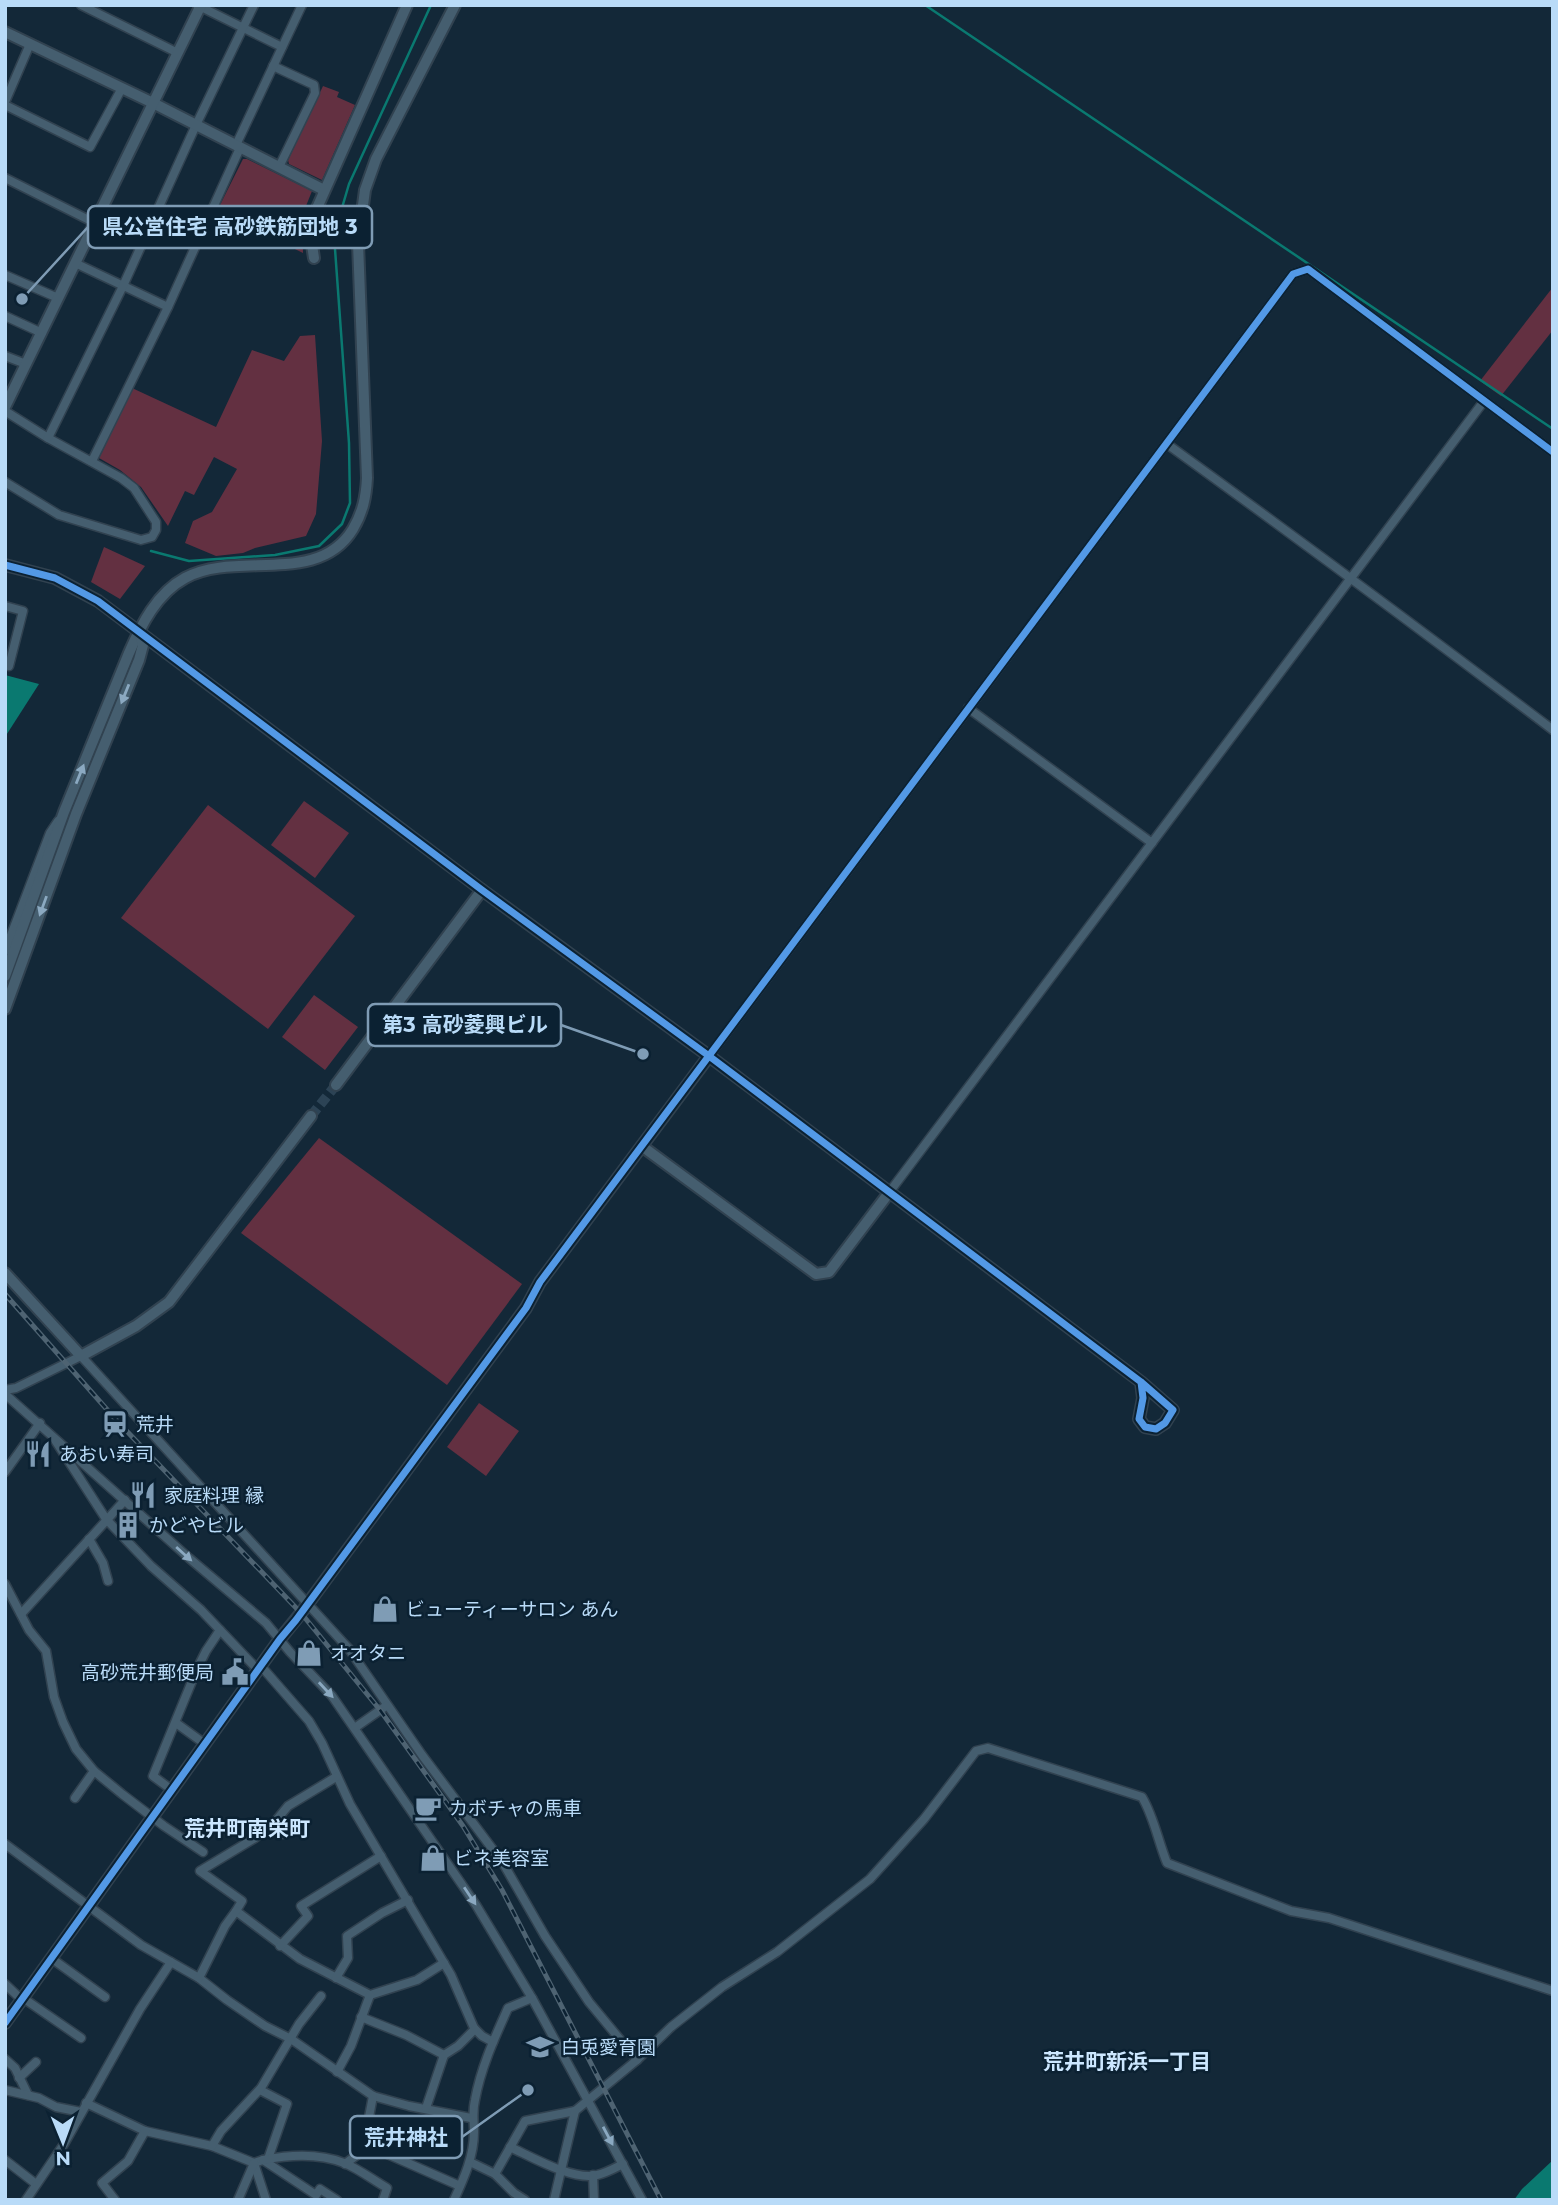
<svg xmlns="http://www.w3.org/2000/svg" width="1558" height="2205" viewBox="0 0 1558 2205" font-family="Montserrat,'Noto Sans JP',sans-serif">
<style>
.green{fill:#633041}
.water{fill:#0a7970}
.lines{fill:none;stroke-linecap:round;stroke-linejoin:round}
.stream{stroke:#0a7970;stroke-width:2.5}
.secondary-tunnel{stroke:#2c4355;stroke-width:10;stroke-dasharray:10 5;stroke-linecap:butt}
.street-casing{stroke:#314250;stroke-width:11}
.secondary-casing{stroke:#314250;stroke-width:14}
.street{stroke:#455e6f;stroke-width:8}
.secondary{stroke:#455e6f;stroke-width:10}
.rail-casing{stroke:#4e6372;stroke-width:5}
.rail{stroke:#0b2132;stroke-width:2.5;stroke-dasharray:8;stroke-linecap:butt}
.cycleway-casing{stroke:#0b2132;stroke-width:11}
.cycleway{stroke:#5399e6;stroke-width:7}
.oneway{fill:#8ba9c1}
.labels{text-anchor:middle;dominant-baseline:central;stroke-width:5;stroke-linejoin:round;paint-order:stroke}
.poi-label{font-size:19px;fill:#b9dbf8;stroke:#0b2132;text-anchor:start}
.neighbourhood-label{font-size:21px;font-weight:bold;fill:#cce7ff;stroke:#0b2132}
.leader{fill:none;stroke:#7f9cb5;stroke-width:2.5}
.callout-dot{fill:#7f9cb5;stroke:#0b2132;stroke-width:2.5}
.callout{fill:#0b2132;stroke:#7f9cb5;stroke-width:2.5}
.callout-label{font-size:21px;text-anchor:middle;font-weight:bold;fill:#b9dbf8}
</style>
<rect width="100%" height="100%" fill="#132838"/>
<g class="green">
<path d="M323,86l16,6 -2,5 18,8 -33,75 -33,-16 -1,-4z"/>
<path d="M243,159h4l65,32 -10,25 1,37 -86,-42z"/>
<path d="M1553,287v43l-52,66 -21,-15z"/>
<path d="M315,335l7,106 -6,73 -10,22 -51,12 -12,5 -27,3 -31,-13 8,-22 19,-9 25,-43 -23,-12 -20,38 -9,-4 -17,35 -27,-39 -21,-17 -21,-12 33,-70 84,39 36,-77 32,11 16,-25z"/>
<path d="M104,547l41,19 -25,33 -29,-17z"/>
<path d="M304,801l45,32 -34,45 -44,-33z"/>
<path d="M208,805l147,111 -87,113 -147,-111z"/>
<path d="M314,995l44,32 -33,43 -43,-33z"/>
<path d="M319,1138l203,146 -75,101 -206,-152z"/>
<path d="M479,1403l40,28 -33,45 -39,-29z"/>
</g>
<g class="water">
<path d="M5,675l34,9 -34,53z"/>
<path d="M1553,2160v40h-39l8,-11z"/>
</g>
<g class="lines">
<g class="stream">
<path d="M925,5l628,424"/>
<path d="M151,551l38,10 86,-6 44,-9 23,-22 8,-21 -1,-60 -15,-208 15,-51 82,-179"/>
</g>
<path class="secondary-tunnel" d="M311,1116l25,-31"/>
<defs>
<g id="street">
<path d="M81,5l97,48"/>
<path d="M197,5l85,42"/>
<path d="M273,66l41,19 1,8 -36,74"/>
<path d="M5,102l25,-58"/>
<path d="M5,105l85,42 32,-59"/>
<path d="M236,145l66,-140"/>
<path d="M5,178l90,45"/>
<path d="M75,263l93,44"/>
<path d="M5,275l53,23"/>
<path d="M5,316l37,17"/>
<path d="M5,356l21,8"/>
<path d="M5,411l43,27 73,40 13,10 22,34v8l-4,7 -11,3 -82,-25 -54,-33"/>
<path d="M48,438l75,-152 73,-161 58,-120"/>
<path d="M1167,444c130,94 258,189 386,286"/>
<path d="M92,461l76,-154 72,-159"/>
<path d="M5,606l18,5 -14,55 -4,-1"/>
<path d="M968,708l184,135"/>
<path d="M5,951l45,-118 8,-12"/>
<path d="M709,1056l584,-782 15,-5 245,183"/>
<path d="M888,1194l596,-793"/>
<path d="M5,1390l11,-2 65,-32 268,293 73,106 81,108 42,73 44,66 48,58"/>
<path d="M5,1394l184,164 77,65 24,29 42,44 144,209 56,93 110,202"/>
<path d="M55,1440l51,79 45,47 50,44 57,60"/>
<path d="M5,1472l35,-49"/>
<path d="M89,1539l14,24 5,18"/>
<path d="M5,1584l24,46 17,21 8,46 9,25 13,27 18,22 28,23 42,32 39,26"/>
<path d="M21,1614l104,-114"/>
<path d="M261,1666l48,55 13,22 28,61 101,171 23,53 8,8 11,6"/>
<path d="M176,1723l29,21"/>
<path d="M356,1727l30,-21"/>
<path d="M336,1777l-48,29 -14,17 -19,15 -55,33 42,30 -6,10 64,48 70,36 47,-15 27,-17"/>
<path d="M172,1790l-19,-14 44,-107 9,-18 14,-21"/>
<path d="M75,1798l19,-27"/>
<path d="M274,1824l9,10"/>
<path d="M5,1844l136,101 58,33 28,22 38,26 26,13 82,57 36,10 62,12"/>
<path d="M280,1946l28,-30 -7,-10 80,-50"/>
<path d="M51,1958l54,39"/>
<path d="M199,1978l26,-52 11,-15"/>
<path d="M336,1978l12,-20 -1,-22 35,-23 26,-13"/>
<path d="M5,1984l17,16"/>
<path d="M23,1998l58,40"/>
<path d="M361,2017l45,18 38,20"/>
<path d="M5,2059l10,9 13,27"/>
<path d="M337,2072l14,-26 19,-51"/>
<path d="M19,2078l17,-16"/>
<path d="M5,2090l34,8 17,9 25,5"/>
<path d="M260,2090l27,14 -19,55"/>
<path d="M373,2096l-4,21v29l91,40"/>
<path d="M86,2103l59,28 67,15 42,17 9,-3 53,35 4,-6 17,11"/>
<path d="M426,2108l18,-53 14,-9 17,-17"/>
<path d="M212,2146l9,-15 40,-43 38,-64 22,-28"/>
<path d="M510,2147c22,10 63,34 87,28 9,-2 18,-7 26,-11"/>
<path d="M5,2160l31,24"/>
<path d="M263,2160c25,-5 56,-7 81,3 15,6 29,17 43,25l-4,12"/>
<path d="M470,2162l25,12 30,-53 50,-10 62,-51 34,-33 51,-40 55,-35 93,-73 54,-60 52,-68 12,-3 154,49c12,20 16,44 25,66l124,48 38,7 224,73"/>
<path d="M254,2163l12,37"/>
<path d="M345,2164l24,-18"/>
<path d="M495,2174l19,19 11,7"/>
<path d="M593,2175l1,25"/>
<path d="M26,2200l38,-56 76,-135 31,-47"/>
<path d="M115,2200l-13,-17 26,-22 17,-30"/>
<path d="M238,2200l16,-37"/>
<path d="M454,2200c10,-22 20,-44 20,-68 0,-12 -2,-20 1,-32 6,-33 20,-63 33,-92l24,-10"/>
<path d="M554,2200l21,-89"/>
</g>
<g id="secondary">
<path d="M5,32l148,71 171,87"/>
<path d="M314,258l-4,-26 3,-15 94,-212"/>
<path d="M5,407l196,-402"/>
<path d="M5,565l50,13 43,23 384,289 227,166 432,326 32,28 -8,13 -9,6 -11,-2 -6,-8 4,-21 -2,-16"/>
<path d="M5,976l59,-164 65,-159c12,-28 28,-60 56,-75 51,-28 133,9 168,-49 10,-17 13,-32 14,-51l-9,-235 7,-53 11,-31 79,-154"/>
<path d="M5,1009l71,-195 63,-154 4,-15 -4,-15"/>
<path d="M336,1085l146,-195"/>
<path d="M643,1147l173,127 13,-2 59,-78"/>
<path d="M5,1273l76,83 55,-30 33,-24 142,-186"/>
<path d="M5,2023l275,-384 21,-26 225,-305 14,-26 169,-226"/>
</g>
</defs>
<use href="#street" class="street-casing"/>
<use href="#secondary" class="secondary-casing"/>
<use href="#street" class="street"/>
<use href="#secondary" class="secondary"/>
<defs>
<path id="rail" d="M5,1294l113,128 183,191 79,97 83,116 39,64 159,310"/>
</defs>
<use href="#rail" class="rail-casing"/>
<use href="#rail" class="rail"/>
<defs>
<g id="cycleway">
<path d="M5,565l50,13 43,23 384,289 227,166 432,326 32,28 -8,13 -9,6 -11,-2 -6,-8 4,-21 -2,-16"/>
<path d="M5,2023l275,-384 16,-19 230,-312 14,-26 753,-1008 15,-5 245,183"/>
</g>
</defs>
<use href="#cycleway" class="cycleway-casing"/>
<use href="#cycleway" class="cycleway"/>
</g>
<defs><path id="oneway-solid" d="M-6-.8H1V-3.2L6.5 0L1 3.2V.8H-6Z" transform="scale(1.75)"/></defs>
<g class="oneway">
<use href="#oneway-solid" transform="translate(125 694) rotate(112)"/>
<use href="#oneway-solid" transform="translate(80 774) rotate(-68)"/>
<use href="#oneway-solid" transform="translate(43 906) rotate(110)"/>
<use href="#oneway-solid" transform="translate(184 1554) rotate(42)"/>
<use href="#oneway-solid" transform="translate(326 1690) rotate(47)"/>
<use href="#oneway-solid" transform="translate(470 1896) rotate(56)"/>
<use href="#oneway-solid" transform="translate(608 2136) rotate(62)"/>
</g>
<defs>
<symbol id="station-bare" viewBox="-9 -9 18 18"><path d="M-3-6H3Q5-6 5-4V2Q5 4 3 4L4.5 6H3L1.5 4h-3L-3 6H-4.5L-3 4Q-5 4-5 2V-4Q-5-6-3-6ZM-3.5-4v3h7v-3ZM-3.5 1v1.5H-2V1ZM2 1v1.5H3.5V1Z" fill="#7f9cb5" stroke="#0b2132" stroke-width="2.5" paint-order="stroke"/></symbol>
<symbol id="restaurant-bare" viewBox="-9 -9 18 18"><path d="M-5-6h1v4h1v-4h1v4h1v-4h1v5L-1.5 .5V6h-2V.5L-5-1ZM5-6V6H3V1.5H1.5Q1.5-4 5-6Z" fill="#7f9cb5" stroke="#0b2132" stroke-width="2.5" paint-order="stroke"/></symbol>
<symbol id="building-bare" viewBox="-9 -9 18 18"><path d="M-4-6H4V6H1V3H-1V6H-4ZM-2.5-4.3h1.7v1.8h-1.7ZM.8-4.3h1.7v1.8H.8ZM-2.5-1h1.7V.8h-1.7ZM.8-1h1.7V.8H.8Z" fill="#7f9cb5" stroke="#0b2132" stroke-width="2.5" paint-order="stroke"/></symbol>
<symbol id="shop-bare" viewBox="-9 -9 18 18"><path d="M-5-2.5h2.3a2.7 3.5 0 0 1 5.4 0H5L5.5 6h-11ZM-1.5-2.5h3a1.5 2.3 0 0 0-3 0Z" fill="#7f9cb5" stroke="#0b2132" stroke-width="2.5" paint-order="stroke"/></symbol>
<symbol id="civic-bare" viewBox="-9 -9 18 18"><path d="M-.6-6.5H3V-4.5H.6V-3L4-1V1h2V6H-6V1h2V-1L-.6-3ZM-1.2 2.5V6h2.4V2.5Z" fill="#7f9cb5" stroke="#0b2132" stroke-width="2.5" paint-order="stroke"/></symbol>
<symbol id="cafe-bare" viewBox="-9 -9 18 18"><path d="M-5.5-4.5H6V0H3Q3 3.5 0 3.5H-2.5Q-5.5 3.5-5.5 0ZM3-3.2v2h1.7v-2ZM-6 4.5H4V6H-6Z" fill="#7f9cb5" stroke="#0b2132" stroke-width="2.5" paint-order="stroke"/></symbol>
<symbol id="school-bare" viewBox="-9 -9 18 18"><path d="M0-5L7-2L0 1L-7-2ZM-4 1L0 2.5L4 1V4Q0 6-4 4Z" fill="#7f9cb5" stroke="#0b2132" stroke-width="2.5" paint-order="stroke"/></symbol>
</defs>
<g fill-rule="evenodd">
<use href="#station-bare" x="96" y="1405" width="38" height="38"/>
<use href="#restaurant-bare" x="19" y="1435" width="38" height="38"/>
<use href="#restaurant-bare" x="124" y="1476" width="38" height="38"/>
<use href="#building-bare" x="109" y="1506" width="38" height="38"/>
<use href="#shop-bare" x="366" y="1590" width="38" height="38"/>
<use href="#shop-bare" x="290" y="1634" width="38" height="38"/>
<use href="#civic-bare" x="216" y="1653" width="38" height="38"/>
<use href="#cafe-bare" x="409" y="1789" width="38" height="38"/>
<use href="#shop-bare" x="414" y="1839" width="38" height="38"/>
<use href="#school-bare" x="521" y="2028" width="38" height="38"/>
</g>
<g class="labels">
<g class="poi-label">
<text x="136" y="1424">荒井</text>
<text x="59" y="1454">あおい寿司</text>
<text x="164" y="1495">家庭料理 縁</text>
<text x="149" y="1525">かどやビル</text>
<text x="406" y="1609">ビューティーサロン あん</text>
<text x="330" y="1653">オオタニ</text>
<text x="214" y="1672" text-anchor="end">高砂荒井郵便局</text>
<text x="449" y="1808">カボチャの馬車</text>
<text x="454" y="1858">ビネ美容室</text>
<text x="561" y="2047">白兎愛育園</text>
</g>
<g class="neighbourhood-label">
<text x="247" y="1828">荒井町南栄町</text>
<text x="1127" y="2061">荒井町新浜一丁目</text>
</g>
</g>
<path class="leader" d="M22 299L88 227M643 1054L561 1025M528 2090L462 2137"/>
<g class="callout-dot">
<circle cx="22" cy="299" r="7"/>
<circle cx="643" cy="1054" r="7"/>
<circle cx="528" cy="2090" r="7"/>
</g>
<g class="callout">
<rect x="88" y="206" width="284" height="42" rx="7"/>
<rect x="368" y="1004" width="193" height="42" rx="7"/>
<rect x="350" y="2116" width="112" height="42" rx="7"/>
</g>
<g class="callout-label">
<text x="230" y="234">県公営住宅 高砂鉄筋団地 3</text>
<text x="465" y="1032">第3 高砂菱興ビル</text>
<text x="406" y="2145">荒井神社</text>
</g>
<rect width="1558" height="2205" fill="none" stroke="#b9dbf8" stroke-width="14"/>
<g transform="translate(63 2142) rotate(179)" stroke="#0b2132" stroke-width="5" paint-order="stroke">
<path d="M0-5L12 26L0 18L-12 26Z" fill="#b9dbf8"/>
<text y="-10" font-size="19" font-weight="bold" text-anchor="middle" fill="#b9dbf8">N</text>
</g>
</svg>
